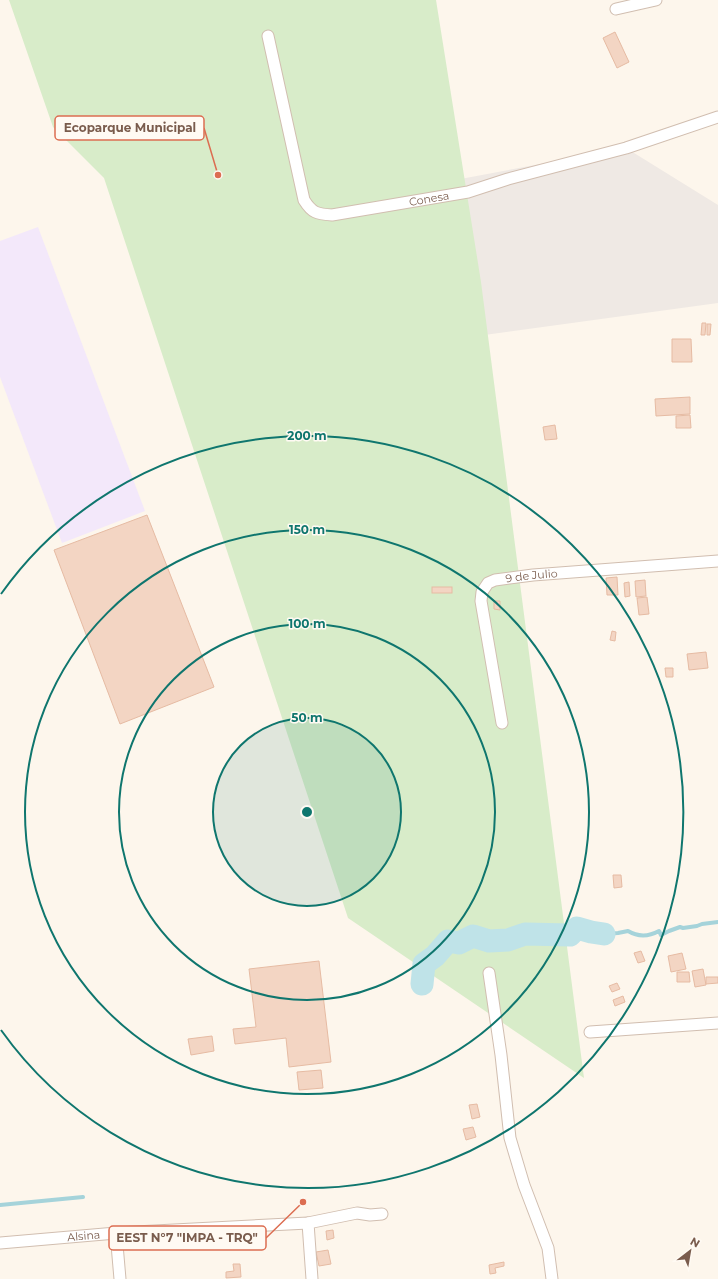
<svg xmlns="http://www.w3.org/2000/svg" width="718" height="1279" viewBox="0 0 718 1279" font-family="Montserrat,sans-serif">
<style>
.industrial{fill:#efe9e4}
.education{fill:#f3e8fa}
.green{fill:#d8ecc9}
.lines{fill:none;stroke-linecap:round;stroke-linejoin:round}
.stream{stroke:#a5d3da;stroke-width:4}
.river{stroke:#bfe3e8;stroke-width:23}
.building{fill:#f3d5c3;stroke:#e6bba3}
.minor-casing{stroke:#d1beb0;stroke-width:13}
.minor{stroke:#fff;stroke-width:11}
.ring{fill:none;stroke:#0f766e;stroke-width:2}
.labels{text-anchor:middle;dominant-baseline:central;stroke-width:3;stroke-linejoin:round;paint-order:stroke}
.street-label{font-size:11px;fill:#7a5c4d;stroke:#fffaf3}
.centre{fill:#0f766e;stroke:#fffaf3;stroke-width:2}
.ring-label{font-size:12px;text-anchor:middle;font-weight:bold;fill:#0f766e;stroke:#fffaf3;stroke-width:3;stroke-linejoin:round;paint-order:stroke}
.leader{fill:none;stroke:#dc6d51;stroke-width:1.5}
.callout-dot{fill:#dc6d51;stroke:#fffaf3;stroke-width:1.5}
.callout{fill:#fffaf3;stroke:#dc6d51;stroke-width:1.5}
.callout-label{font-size:12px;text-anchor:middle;font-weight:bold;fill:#7a5c4d}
</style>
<rect width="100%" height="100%" fill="#fdf6ec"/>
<path class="industrial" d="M626,148l92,57v98l-519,71 133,-171z"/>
<path class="education" d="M38,227l107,284 -83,32 -62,-166v-136z"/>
<path class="green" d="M9,0h427l45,282 103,796 -236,-160 -244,-740 -51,-51z"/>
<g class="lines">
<g class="stream">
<path d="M604,934l14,-1 10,-2c10,6 20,6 31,0l2,4 8,-4 11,-4 3,1 14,-2 5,-2 16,-2"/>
<path d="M0,1205l83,-8"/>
</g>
<path class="river" d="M422,984l2,-20 11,-8 13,-15 11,2 14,-7 16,5 19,-1 17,-6 45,1 7,-7 14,4 13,2"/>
</g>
<g class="building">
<path d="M615,32l14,30 -12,6 -14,-30z"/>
<path d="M702,323h4l-1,12h-4z"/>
<path d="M707,324h4l-1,11h-3z"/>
<path d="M672,339h19l1,23h-20z"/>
<path d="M690,397v17l-34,2 -1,-17z"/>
<path d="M690,415l1,13h-15v-12z"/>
<path d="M555,425l2,14 -12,1 -2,-13z"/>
<path d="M147,515l67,172 -94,37 -66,-174z"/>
<path d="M617,577l1,18h-11l-1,-17z"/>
<path d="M645,580l1,16 -10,1 -1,-16z"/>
<path d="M629,582l1,14 -5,1 -1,-14z"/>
<rect x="432" y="587" width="20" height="6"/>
<path d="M647,597l2,17 -10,1 -2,-17z"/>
<path d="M494,601h6v9l-6,-1z"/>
<path d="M612,631l4,1 -1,9 -5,-1z"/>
<path d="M706,652l2,16 -19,2 -2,-16z"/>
<path d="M665,668h8v9h-7z"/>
<path d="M613,875h8l1,12 -8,1z"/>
<path d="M641,951l4,10 -7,2 -4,-10z"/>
<path d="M682,953l4,16 -15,3 -3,-16z"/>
<path d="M319,961l12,101 -42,5 -3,-29 -51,6 -2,-15 23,-2 -7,-58z"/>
<path d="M703,969l3,16 -11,2 -3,-16z"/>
<path d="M677,972h12l1,10h-13z"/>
<path d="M706,977h12v6l-12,1z"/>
<path d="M617,983l3,6 -8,3 -3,-6z"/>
<path d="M623,996l2,6 -10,4 -2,-6z"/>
<path d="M212,1036l2,15 -23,4 -3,-16z"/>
<path d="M321,1070l2,18 -24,2 -2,-18z"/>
<path d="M477,1104l3,13 -8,2 -3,-14z"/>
<path d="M473,1127l3,10 -10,3 -3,-11z"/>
<path d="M333,1230l1,8 -7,2 -1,-9z"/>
<path d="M328,1250l3,14 -12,2 -3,-14z"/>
<path d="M504,1262v4l-9,2 1,5 -6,1 -1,-9z"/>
<path d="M233,1264h7l1,13 -15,1v-6l8,-1z"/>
</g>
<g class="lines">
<defs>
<g id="minor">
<path d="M616,9l40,-9"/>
<path id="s1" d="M268,36l36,164c8,13 13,14 28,15l136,-23 40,-13 118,-31 92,-31"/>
<path id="s2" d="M502,723l-21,-122 1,-9 6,-9 7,-3 38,-5 185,-14"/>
<path d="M489,973l12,82 9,83 14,47 24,63 4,31"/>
<path d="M590,1032l128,-9"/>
<path d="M308,1223l4,56"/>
<path d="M116,1233l4,46"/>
<path id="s3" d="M0,1243l116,-10 192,-10 49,-10 13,2 12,-1"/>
</g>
</defs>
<use href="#minor" class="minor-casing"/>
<use href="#minor" class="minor"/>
</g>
<circle cx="307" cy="812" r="94" fill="#0f766e" fill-opacity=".12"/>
<g class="ring">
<circle cx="307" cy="812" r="94"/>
<circle cx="307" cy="812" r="188"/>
<circle cx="307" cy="812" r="282"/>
<path d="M1 594A376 376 0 1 1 1 1030"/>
</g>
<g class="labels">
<g class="street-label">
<text stroke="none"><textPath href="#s1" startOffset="300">Conesa</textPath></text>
<text stroke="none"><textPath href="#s2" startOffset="188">9 de Julio</textPath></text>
<text stroke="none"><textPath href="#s3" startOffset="84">Alsina</textPath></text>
</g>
</g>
<circle cx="307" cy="812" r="6" class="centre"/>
<g class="ring-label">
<text x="307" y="440">200 m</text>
<text x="307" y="534">150 m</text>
<text x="307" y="628">100 m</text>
<text x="307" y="722">50 m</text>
</g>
<path class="leader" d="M218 175L204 128M303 1202L266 1238"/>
<g class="callout-dot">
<circle cx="218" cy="175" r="4"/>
<circle cx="303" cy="1202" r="4"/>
</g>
<g class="callout">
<rect x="55" y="116" width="149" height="24" rx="4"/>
<rect x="109" y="1226" width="157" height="24" rx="4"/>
</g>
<g class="callout-label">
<text x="130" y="132">Ecoparque Municipal</text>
<text x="187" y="1242">EEST N°7 "IMPA - TRQ"</text>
</g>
<g transform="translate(690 1251) rotate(31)" stroke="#fffaf3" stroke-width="3" paint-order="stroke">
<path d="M0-3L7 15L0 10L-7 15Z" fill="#7a5c4d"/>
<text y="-6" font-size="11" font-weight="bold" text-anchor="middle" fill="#7a5c4d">N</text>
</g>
</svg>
